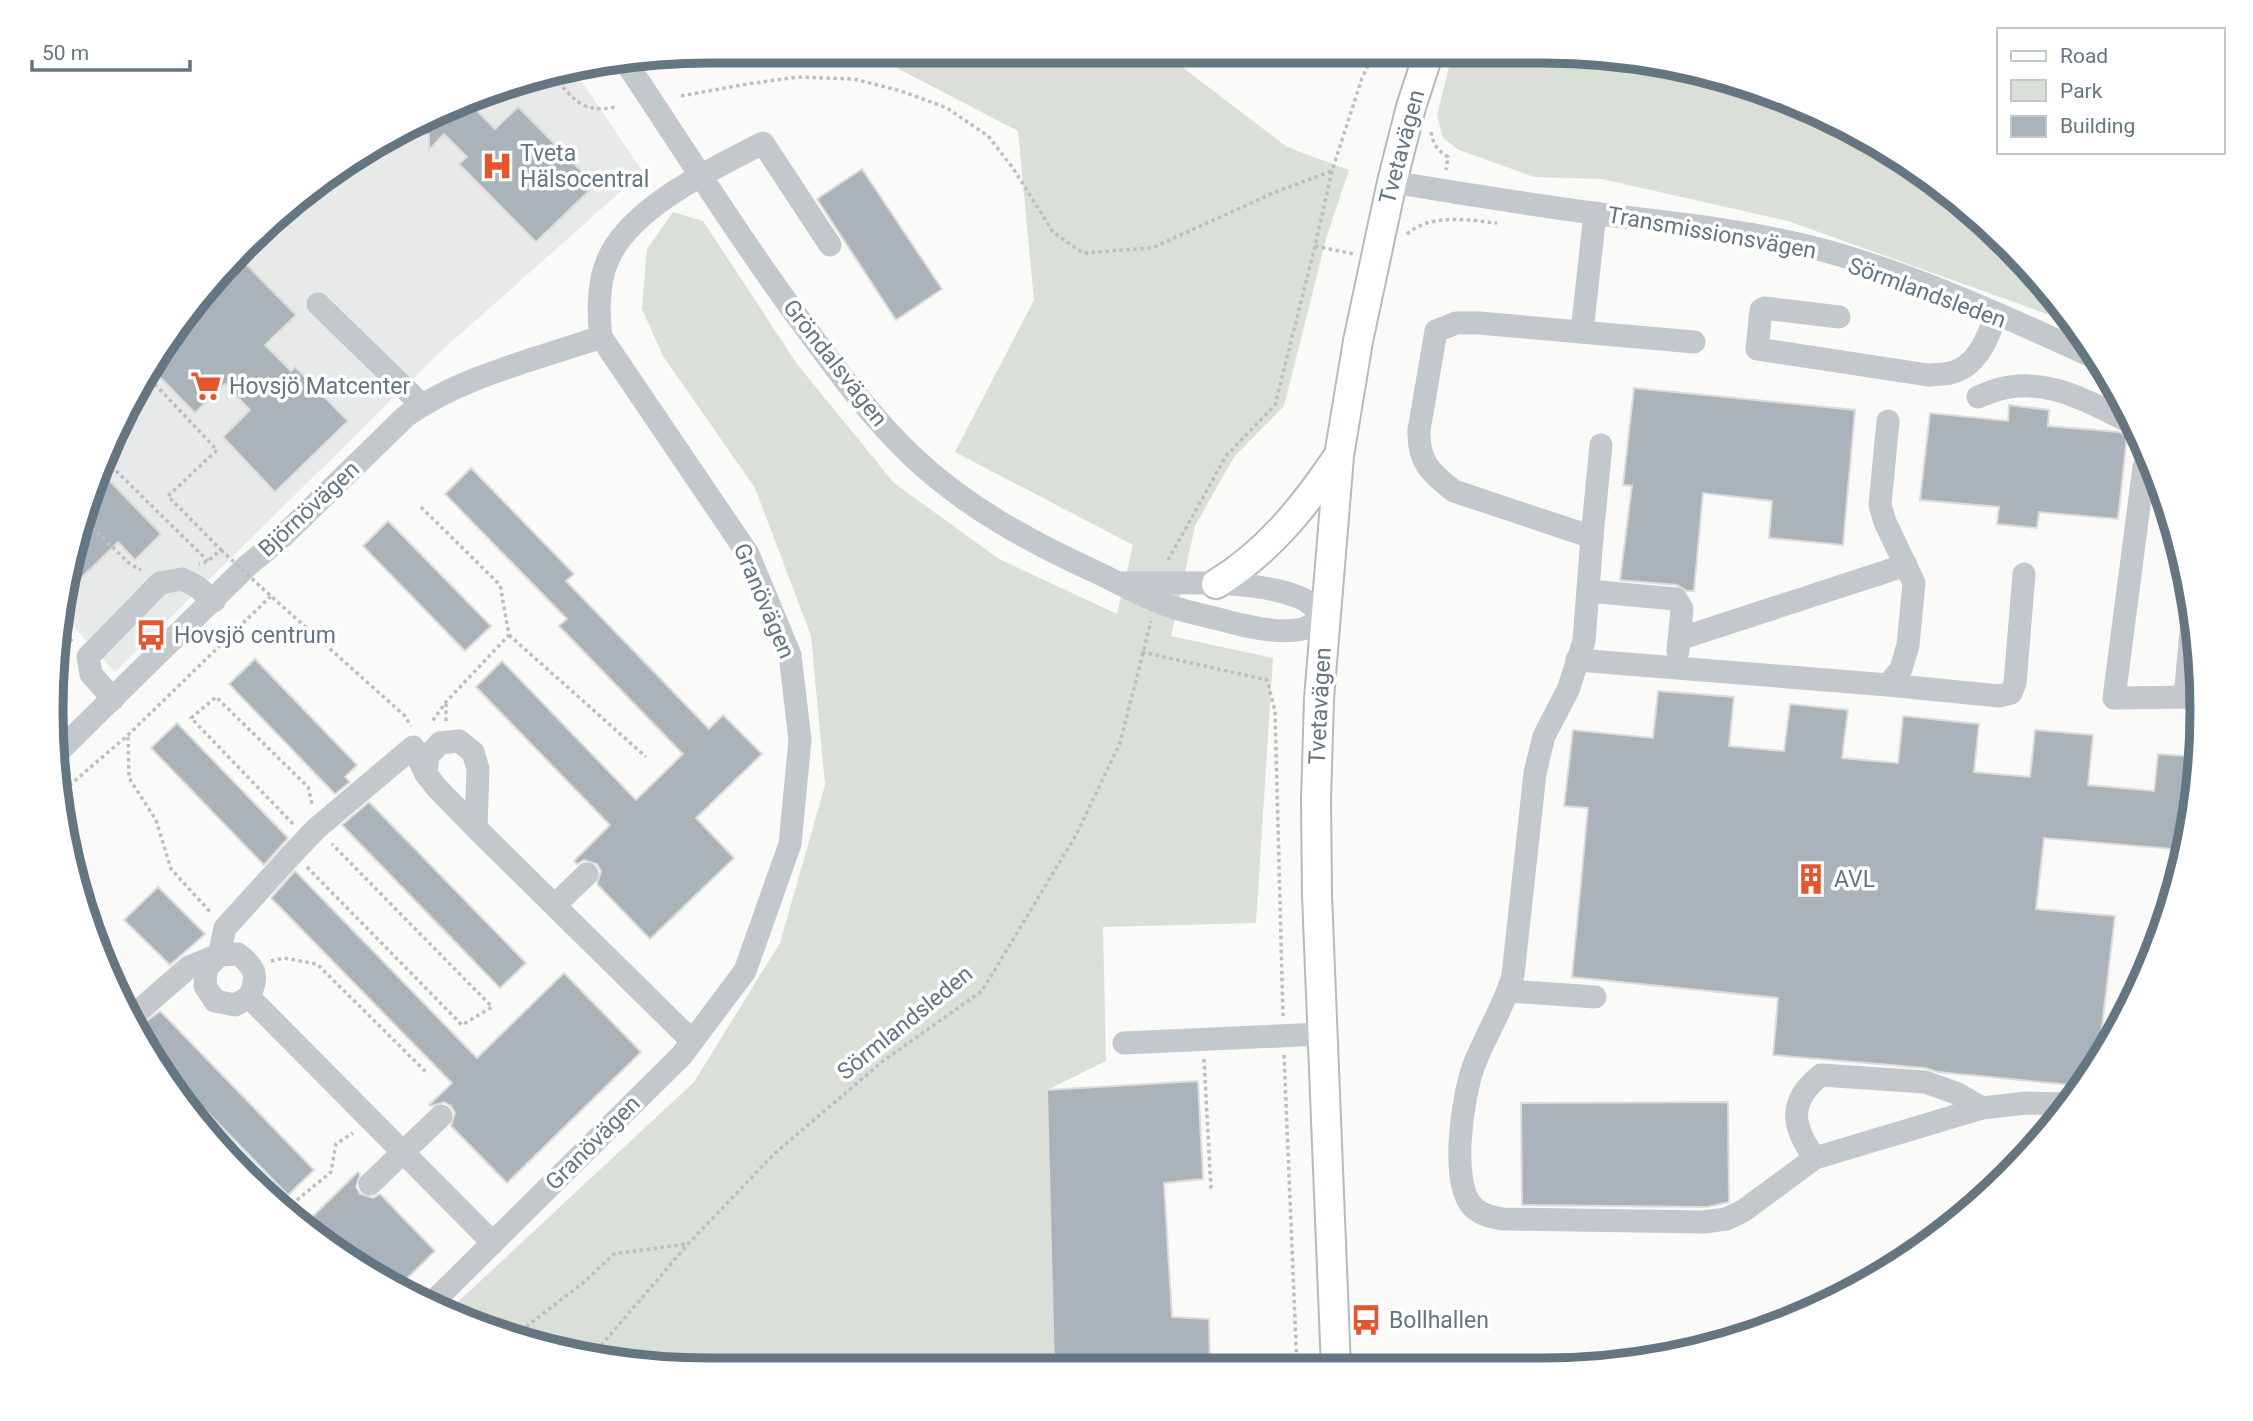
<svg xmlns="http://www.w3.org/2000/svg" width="2253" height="1421" viewBox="0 0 2253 1421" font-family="Roboto,sans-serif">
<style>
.built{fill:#e8e9e9}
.green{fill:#dadfd7}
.building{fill:#aab3b9;stroke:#dcdcda;stroke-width:2}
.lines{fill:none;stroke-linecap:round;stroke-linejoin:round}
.major-casing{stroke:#b5babe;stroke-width:32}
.path{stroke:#bbbfc2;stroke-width:3.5;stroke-dasharray:3.5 3.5;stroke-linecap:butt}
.minor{stroke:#c3c8cc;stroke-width:23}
.major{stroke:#fff;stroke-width:28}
.path-bridge{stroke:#bbbfc2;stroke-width:3.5;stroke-dasharray:3.5 3.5;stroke-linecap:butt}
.labels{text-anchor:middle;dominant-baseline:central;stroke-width:7;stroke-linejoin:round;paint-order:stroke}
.street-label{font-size:23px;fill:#657683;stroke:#fff}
.poi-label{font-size:23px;fill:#657683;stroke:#fff;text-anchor:start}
.rim{fill:none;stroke:#657683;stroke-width:9}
</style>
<rect width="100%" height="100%" fill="#fafaf8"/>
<path class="built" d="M576,73l67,99 -203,180 -325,320 -52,-57 23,-117 101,-189 157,-147 155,-76z"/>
<g class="green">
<path d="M866,52l299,2 122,93 62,23 -23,69 -42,167 -50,51 -39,69 -24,110 102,22 -17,265 -153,4 3,134 -59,29 7,277 -429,-2 -167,-45 -12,-7 248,-231 86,-139 45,-158 -14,-149 -56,-148 -92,-132 -21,-47 5,-60 26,-37 30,9 94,143 97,119 105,76 118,55 16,-69 -178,-93 79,-152 -16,-169z"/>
<path d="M1452,55l176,1 60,16 199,82 57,33 95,89 33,47 -284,-102 -186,-42 -68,-2 -75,-27 -16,-12 -6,-23z"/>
</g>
<g class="building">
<path d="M467,101l28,28 23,-22 77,78 -59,57 -77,-78 8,-7 -23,-23 -15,16v-15l-10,-10z"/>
<path d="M862,169l80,120 -46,31 -79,-121z"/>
<path d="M242,260l54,55 -31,30 26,26 4,-4 53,54 -73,71 -52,-55 27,-27 -25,-26 -30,29 -41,-42 28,-53z"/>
<path d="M1634,388l221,22 -12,135 -74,-7 3,-37 -69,-8 -9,98h-7l-10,-6 -57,-5 12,-94 -9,-1z"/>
<path d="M2009,405l40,5 -1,16 71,6 8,4 -9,83 -79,-7 -2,16 -40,-4 2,-17 -79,-7 10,-87 78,8z"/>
<path d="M471,468l103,106 -8,7 143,148 14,-14 39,39 -66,64 38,40 -84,81 -53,-55 4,-13 -4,-7 -13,-4 -7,4 -3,-3 36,-36 -134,-138 26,-26 134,139 47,-46 -124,-128 8,-7 -122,-125z"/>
<path d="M100,471l61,63 -26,26 -17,-18 -51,50 19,-94z"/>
<path d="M388,521l103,105 -26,25 -102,-105z"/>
<path d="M255,659l102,106 -12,12 5,5 -15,12 -106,-110z"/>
<path d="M1658,691l76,6 -5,49 55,5 6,-47 58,6 -6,48 56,5 5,-47 76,8 -5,48 56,5 5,-47 58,5 -5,50 66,6 4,-37 42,3 -9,55h-2l-4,38 -141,-12 -8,71 79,7 -17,144 -16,26 -144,-14 -12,-4 -153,-13 5,-57 -206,-21 16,-169 -24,-2 9,-76 80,8z"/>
<path d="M177,723l111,115 -24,27 -113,-117z"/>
<path d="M369,802l157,161 -26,25 -158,-163z"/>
<path d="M295,871l182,187 87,-85 77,79 -134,131 -56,-57 4,-13 -4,-7 -7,-4 -13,4 -2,-1 23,-22 -181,-185z"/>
<path d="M158,887l47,47 -35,31 -46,-45z"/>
<path d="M160,1011l154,159 -26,25 -136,-140 -13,-28z"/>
<path d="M1198,1081l5,98 -39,4 8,134 37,2 1,48h-156l-7,-277z"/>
<path d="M1728,1102l1,100 -22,5 -185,-2 -1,-102z"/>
<path d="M358,1172l2,2 -4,13 4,7 13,4 7,-4 55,57 -36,35 -90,-52 -7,-7z"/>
</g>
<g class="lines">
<defs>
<g id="major">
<path d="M1216,584c52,-32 87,-76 121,-126"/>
<path d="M1336,1368l-19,-473 -1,-95 3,-101 20,-243 19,-115 34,-159 19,-75 17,-52"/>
</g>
</defs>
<use href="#major" class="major-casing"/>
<g class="path">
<path d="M553,77c24,24 27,36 64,30"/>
<path d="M681,96l66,-12 51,-7 56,2 47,12 46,17 41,28 25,32 40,64 30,21 69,-5 121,-55 59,-22"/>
<path d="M1431,132c2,12 6,18 17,25l-2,13"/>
<path d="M1407,234c24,-21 60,-14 90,-11"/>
<path d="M1315,246l39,8"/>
<path d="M150,379l67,71 -49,46 53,54 -13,11 -9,3"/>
<path d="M106,461l102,100"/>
<path d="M421,507l79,78 9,50 -63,67 -15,21"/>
<path d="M82,518l48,46 11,6"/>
<path d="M1168,560l58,-104 49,-51 40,-159 17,-75 30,-93 11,-23"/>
<path d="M262,588l143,128 6,10"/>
<path d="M60,629l14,14"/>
<path d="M509,635l137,122"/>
<path d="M1142,652l125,28 8,31 8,305"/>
<path d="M52,667l14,-15"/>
<path d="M446,721v-17"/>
<path d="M128,737l1,41 27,42 15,49 41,45"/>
<path d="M64,790l63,-54 144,-140"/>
<path d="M293,824l-102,-106 25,-21 92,90 4,17"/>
<path d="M307,867l155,158 30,-18 -160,-163"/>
<path d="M271,961l13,-3 33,6 109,108"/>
<path d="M1284,1055l13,313"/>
<path d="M1204,1059l7,130"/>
<path d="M286,1209l45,-37 5,-28 17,-11"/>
<path d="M515,1335l68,-52 31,-29 72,-10"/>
<path d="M592,1356l96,-112 86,-90 109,-93 99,-70 94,-156 44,-92 31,-122"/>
</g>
<g class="minor">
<path d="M627,64c60,90 117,181 181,267 33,45 65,88 105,126 53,50 117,85 183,115 35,17 64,34 102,42 30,7 74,22 104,15 8,-2 16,-8 24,-12 -7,-5 -14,-13 -21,-17 -47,-23 -134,-16 -187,-17"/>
<path d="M1392,182c71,12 143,23 215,33 66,8 135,15 200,31 100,25 197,70 291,113"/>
<path d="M318,304l104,101"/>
<path d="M1839,317l-75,-9 -3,2 -4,39 171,26c11,-1 23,0 33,-6 19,-10 29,-36 35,-55"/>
<path d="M1582,332l13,-119"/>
<path d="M1694,342l-215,-19h-23l-20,8 -17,99c-1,31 11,43 35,61l138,46 -8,104 -16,49 -24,46 -9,37 -22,202c-9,32 -27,59 -39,90 -11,29 -25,118 -1,142 8,8 19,10 29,12l202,3 22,-3 17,-8 72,-53 167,-50 44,-5 45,1"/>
<path d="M1978,397c10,-4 21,-9 32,-10 44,-7 85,18 123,37"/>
<path d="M2154,468l-10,-1 -30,231 85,-1"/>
<path d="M1592,537l9,-92"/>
<path d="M1588,591l88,8 6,10 -4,42"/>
<path d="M1679,639l227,-74"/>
<path d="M1577,660l311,25 13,-16 7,-24 6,-62 -29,-61 -5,-17 8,-84"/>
<path d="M1888,685l111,11 12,-3 4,-10 9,-109"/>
<path d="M2185,697l8,-87"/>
<path d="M113,699l-22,-25 -3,-17 72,-74 22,-4 14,7 18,15"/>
<path d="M60,750l187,-184 35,-29 124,-121c56,-40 131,-57 195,-79"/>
<path d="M476,828l-39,-40 -11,-14 2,-18 12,-13 19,-2 14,11 5,17 -2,59 216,213"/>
<path d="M555,905l32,-31"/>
<path d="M1509,991l86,6"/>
<path d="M249,997l-14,8 -20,-4 -10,-15 1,-17 13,-14 19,-1c18,14 21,22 11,43l244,246"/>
<path d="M134,1015l55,-48 30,-12 6,-27 68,-75 24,-25 96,-81 13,27"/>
<path d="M1124,1043l198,-9"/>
<path d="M1815,1158c-24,-32 -27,-57 6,-83l104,7 31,11 26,15"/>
<path d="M370,1184l71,-68"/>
<path d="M431,1304l251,-249 63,-84 45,-127 10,-104 -10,-85 -42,-101 -147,-217c-3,-22 -3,-54 6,-75 21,-54 107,-94 156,-119l67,102"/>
</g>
<use href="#major" class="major"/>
<path class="path-bridge" d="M221,550l41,38"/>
</g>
<defs>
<symbol id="hospital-bare" viewBox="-9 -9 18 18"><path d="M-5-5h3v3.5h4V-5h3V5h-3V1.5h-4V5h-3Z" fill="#e4572e" stroke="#fff" stroke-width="2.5" paint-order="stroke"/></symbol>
<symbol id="supermarket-bare" viewBox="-9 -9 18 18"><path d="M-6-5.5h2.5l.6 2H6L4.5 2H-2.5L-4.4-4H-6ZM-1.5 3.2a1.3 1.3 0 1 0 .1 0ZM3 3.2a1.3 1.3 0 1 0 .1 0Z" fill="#e4572e" stroke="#fff" stroke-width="2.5" paint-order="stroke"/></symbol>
<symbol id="bus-bare" viewBox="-9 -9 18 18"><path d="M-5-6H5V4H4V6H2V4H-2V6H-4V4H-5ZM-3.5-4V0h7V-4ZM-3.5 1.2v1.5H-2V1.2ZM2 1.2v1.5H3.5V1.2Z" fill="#e4572e" stroke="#fff" stroke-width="2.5" paint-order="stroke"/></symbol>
<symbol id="building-bare" viewBox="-9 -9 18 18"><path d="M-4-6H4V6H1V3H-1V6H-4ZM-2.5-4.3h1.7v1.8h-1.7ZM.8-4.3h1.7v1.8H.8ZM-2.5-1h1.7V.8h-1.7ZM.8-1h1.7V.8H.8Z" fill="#e4572e" stroke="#fff" stroke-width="2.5" paint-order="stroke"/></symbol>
</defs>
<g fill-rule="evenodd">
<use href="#hospital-bare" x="475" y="144" width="44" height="44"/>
<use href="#supermarket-bare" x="184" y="364" width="44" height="44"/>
<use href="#bus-bare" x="129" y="613" width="44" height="44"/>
<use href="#building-bare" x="1789" y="857" width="44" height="44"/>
<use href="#bus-bare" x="1344" y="1298" width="44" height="44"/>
</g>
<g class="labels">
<g class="street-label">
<text transform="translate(1402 147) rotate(-75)">Tvetavägen</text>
<text transform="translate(1712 233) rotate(10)">Transmissionsvägen</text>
<text transform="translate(1927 293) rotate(20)">Sörmlandsleden</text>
<text transform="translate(835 363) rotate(52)">Gröndalsvägen</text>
<text transform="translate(309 509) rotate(-43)">Björnövägen</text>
<text transform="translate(764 601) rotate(67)">Granövägen</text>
<text transform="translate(1320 706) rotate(-87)">Tvetavägen</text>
<text transform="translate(905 1023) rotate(-39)">Sörmlandsleden</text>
<text transform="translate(593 1143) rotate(-45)">Granövägen</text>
</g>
<g class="poi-label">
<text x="520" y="153">Tveta<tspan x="520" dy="26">Hälsocentral</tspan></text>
<text x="229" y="386">Hovsjö Matcenter</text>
<text x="174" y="635">Hovsjö centrum</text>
<text x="1834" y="879">AVL</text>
<text x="1389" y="1320">Bollhallen</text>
</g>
</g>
<path d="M0 0H2253V1421H0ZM710 63H1543A647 647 0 0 1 2190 710V711A647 647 0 0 1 1543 1358H710A647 647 0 0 1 63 711V710A647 647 0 0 1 710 63Z" fill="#fff" fill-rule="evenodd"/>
<path class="rim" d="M710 63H1543A647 647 0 0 1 2190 710V711A647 647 0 0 1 1543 1358H710A647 647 0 0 1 63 711V710A647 647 0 0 1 710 63Z"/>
<rect x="1997" y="28" width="228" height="126" fill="#ffffff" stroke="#c1c8cd" stroke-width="2"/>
<rect x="2011" y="51" width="35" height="10" fill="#ffffff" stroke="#c1c8cd" stroke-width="2"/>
<text x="2060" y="63" font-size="21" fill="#657683">Road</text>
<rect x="2011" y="80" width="35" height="21" fill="#dadfd7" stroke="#c1c8cd" stroke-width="2"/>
<text x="2060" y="98" font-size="21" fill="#657683">Park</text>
<rect x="2011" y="116" width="35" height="21" fill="#aab3b9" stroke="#c1c8cd" stroke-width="2"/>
<text x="2060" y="133" font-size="21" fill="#657683">Building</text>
<path d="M32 60v10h158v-10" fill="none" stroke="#657683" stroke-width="3.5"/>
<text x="42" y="60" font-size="21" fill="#657683" stroke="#ffffff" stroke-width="5" paint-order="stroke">50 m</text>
</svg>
